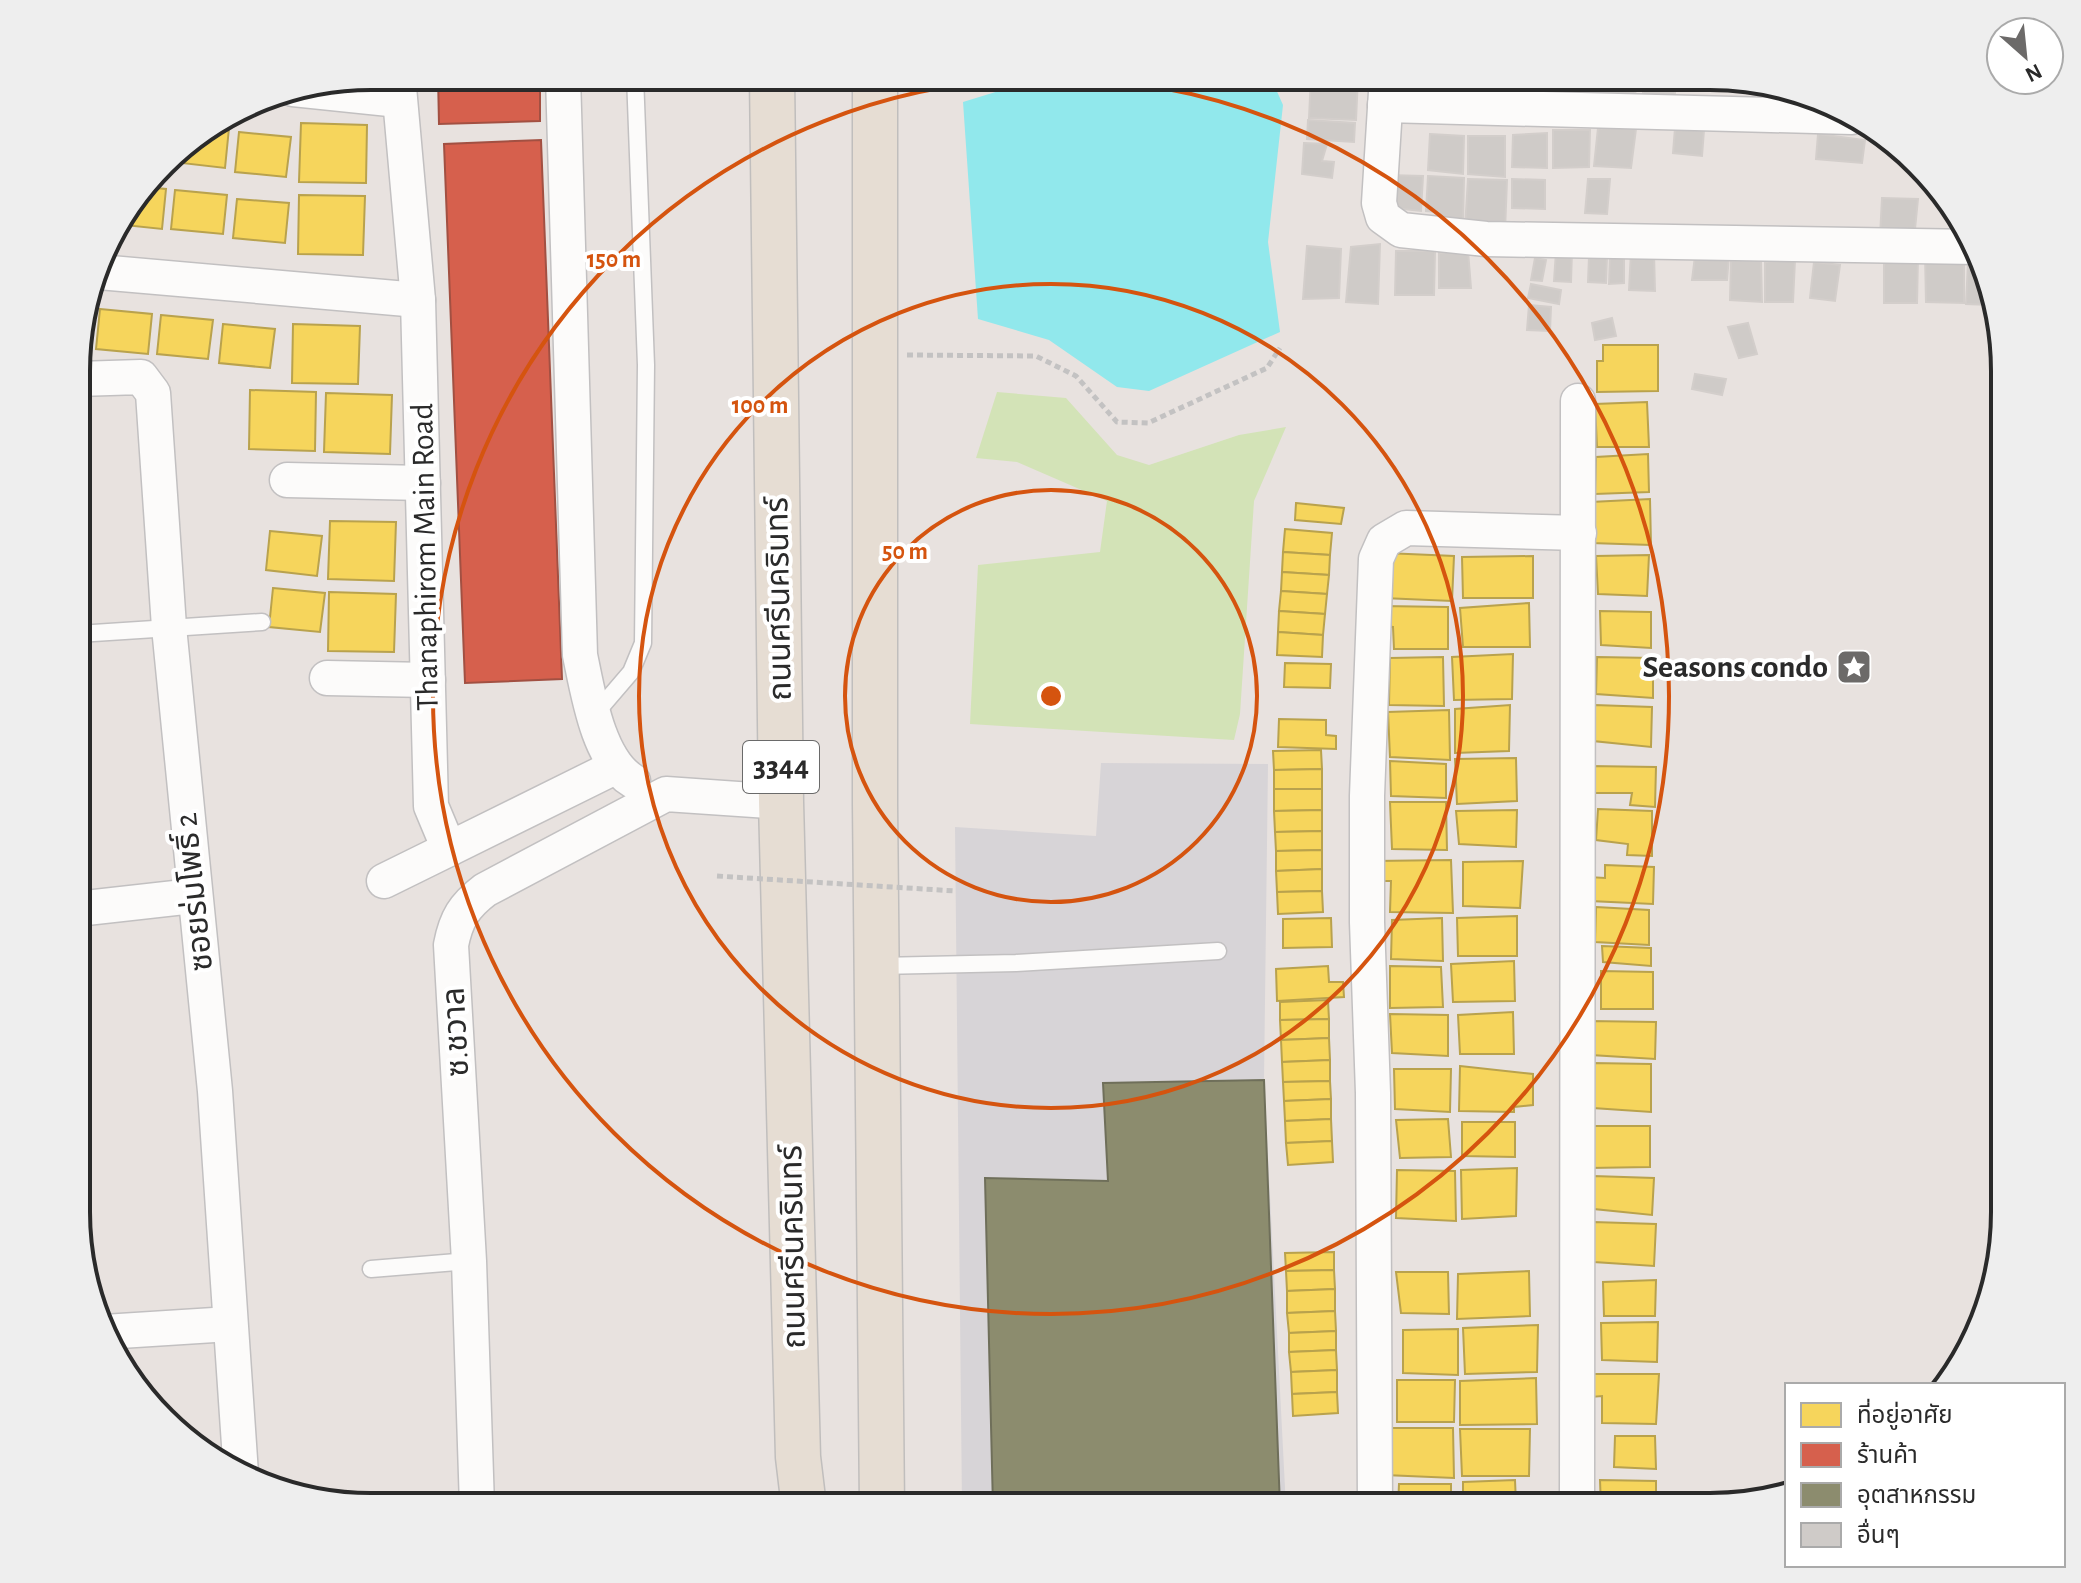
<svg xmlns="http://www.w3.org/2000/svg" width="2081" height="1583" viewBox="0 0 2081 1583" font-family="'Alegreya Sans','Noto Sans Thai',sans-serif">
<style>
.industrial{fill:#d7d4d7}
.green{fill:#d3e3b7}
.water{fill:#91e8ec}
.homes{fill:#f6d55c;stroke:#b9a24d;stroke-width:2}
.shops{fill:#d6604d;stroke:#a25042;stroke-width:2}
.industry{fill:#8c8c6e;stroke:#6f6f5a;stroke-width:2}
.building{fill:#cfcbc8;stroke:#d3cecb;stroke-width:2}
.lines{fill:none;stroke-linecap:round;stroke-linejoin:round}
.service-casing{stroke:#c2c0c1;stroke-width:19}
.minor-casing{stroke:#c2c0c1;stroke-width:37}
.primary-casing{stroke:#c0bebd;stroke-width:47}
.path{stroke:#c3c2c2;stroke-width:5;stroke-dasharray:6 4;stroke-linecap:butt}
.service{stroke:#fcfbfa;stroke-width:16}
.minor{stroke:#fcfbfa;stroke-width:34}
.primary{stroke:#e6ddd3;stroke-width:44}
.path-bridge{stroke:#c3c2c2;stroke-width:5;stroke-dasharray:6 4;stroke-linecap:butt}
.ring{fill:none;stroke:#d5540f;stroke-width:4}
.labels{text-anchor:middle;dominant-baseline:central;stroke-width:8;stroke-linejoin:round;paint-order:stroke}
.shield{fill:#fff;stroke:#6a6a6a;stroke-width:2}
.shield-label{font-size:30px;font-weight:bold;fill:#2a2a2a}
.street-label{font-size:32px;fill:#2a2a2a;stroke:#fff}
.poi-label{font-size:32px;font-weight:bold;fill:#2a2a2a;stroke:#fff;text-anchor:end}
.rim{fill:none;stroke:#2a2a2a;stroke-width:4}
.centre{fill:#d5540f;stroke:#fff;stroke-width:4}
.ring-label{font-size:24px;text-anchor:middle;font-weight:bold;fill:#d5540f;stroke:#fff;stroke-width:8;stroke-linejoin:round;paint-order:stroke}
</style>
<rect width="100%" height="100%" fill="#e8e2df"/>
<path class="industrial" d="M1101,763l167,1 -4,316 22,427h-324l-7,-680 141,9z"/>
<path class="green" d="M997,392l69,6 51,57 32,10 90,-30 47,-8 -32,74 -14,213 -6,26 -264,-16 8,-159 122,-13 7,-51 -90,-39 -41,-4z"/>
<path class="water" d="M1271,78l12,27 -15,137 12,90 -131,59 -32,-4 -68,-47 -71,-21 -15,-217 52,-16z"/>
<g class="homes">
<path d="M301,123l66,2 -1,58 -67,-1z"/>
<path d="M215,127l14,1 -4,40 -52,-6 4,-13z"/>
<path d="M239,132l52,5 -5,40 -51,-5z"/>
<path d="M145,187l21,2 -4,40 -47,-5z"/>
<path d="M175,190l52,5 -4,39 -52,-5z"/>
<path d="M299,195l66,1 -2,59 -65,-1z"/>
<path d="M237,199l52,4 -4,40 -52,-5z"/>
<path d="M87,307h3l-4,40 -7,-1v-14z"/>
<path d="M100,309l52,5 -4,40 -52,-5z"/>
<path d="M161,315l52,5 -5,39 -51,-5z"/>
<path d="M223,324l52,5 -5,39 -51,-5z"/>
<path d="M293,324l67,2 -2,58 -66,-1z"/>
<path d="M1603,345h55v46l-61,1v-31h6z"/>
<path d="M250,390l66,2 -1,59 -66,-2z"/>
<path d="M326,393l66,2 -2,59 -66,-2z"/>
<path d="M1647,402l2,45h-52l-2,-43z"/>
<path d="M1648,454l1,38 -54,2 1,-37z"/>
<path d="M1650,499l1,46 -60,-2v-41z"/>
<path d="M1296,503l48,5 -3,16 -46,-4z"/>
<path d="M330,521l66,1 -2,59 -66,-2z"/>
<path d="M1285,529l47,4 -2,22 -47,-3z"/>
<path d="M270,531l52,5 -5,40 -51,-6z"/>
<path d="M1283,552l47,3 -1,20 -47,-3z"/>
<path d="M1385,553l69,3 -2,45 -69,-3z"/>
<path d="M1649,555l-2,41 -49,-2 -2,-38z"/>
<path d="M1533,556v42h-70l-1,-41z"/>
<path d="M1282,572l47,3 -2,19 -46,-3z"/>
<path d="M273,588l52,5 -5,39 -51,-5z"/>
<path d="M1281,591l46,3 -2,20 -46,-3z"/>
<path d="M329,592l67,2 -2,58 -66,-1z"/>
<path d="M1529,603l1,44h-67l-3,-39z"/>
<path d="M1382,606l66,1v42h-54l-1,-22 -12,-1z"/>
<path d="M1279,611l46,3 -2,21 -45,-3z"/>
<path d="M1600,611l51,1v36l-50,-3z"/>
<path d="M1278,632l45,3 -1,22 -45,-2z"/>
<path d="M1513,654l-1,45 -58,1 -2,-43z"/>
<path d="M1443,657l1,49 -55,-1 1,-47z"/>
<path d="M1597,657l56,1v40l-57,-4z"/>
<path d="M1285,663l46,1 -1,24 -46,-1z"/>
<path d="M1510,705l-1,46 -54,2v-44z"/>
<path d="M1594,705l58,2 -1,40 -58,-6z"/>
<path d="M1449,710l1,50 -60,-3 -2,-45z"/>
<path d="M1279,719l47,1v15l10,1v13l-58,-2z"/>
<path d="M1321,750l1,19 -48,1 -1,-19z"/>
<path d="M1516,758l1,43 -60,3 -2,-45z"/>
<path d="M1390,761l56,3v34l-55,-2z"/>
<path d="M1589,766l67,1 -1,40 -25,-2 2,-12h-44z"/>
<path d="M1322,769v20h-48v-19z"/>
<path d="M1274,789h48v21l-48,1z"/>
<path d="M1390,802h56l1,48 -55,-1z"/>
<path d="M1598,809l54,2v45l-25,-1 1,-11 -32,-4z"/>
<path d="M1322,810v21l-47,1 -1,-21z"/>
<path d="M1517,810l-1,37 -57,-3 -3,-33z"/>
<path d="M1322,831v19l-46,1 -1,-19z"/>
<path d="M1322,850v19l-46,2v-20z"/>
<path d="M1451,860l2,53 -63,-1 1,-31h-15l-2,-20z"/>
<path d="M1523,861l-3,47 -57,-2v-44z"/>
<path d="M1605,865l49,2 -1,37 -63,-3 -1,-24 16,1z"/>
<path d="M1322,869v22l-45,1 -1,-21z"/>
<path d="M1322,891l1,21 -45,2 -1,-22z"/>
<path d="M1596,907l53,3v35l-54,-3z"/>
<path d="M1517,916v40h-59l-1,-38z"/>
<path d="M1331,918l1,29 -49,1v-29z"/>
<path d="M1442,918l1,43 -52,-2 1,-39z"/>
<path d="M1602,946l49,2v18l-48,-4z"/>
<path d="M1514,961l1,40 -62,1 -2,-38z"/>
<path d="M1328,966l1,16h14l1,15 -67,4 -1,-32z"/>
<path d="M1390,966l51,1 2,40 -53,1z"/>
<path d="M1601,971l52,1v37h-52z"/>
<path d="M1328,1000l1,19 -49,1v-18z"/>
<path d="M1513,1012l1,42h-54l-2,-39z"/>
<path d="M1390,1014l58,1v41l-56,-3z"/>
<path d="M1329,1019v19l-48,2 -1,-20z"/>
<path d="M1589,1021l67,1 -1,37 -64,-4z"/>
<path d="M1329,1038l1,22 -48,2 -1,-22z"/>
<path d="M1330,1060v21l-47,1 -1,-20z"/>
<path d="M1592,1063l59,1v48l-58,-4z"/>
<path d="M1460,1066l73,8v31l-19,2v5l-55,-1z"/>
<path d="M1394,1069h57l-1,43 -55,-3z"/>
<path d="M1330,1081l1,18 -47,2 -1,-19z"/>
<path d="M1331,1099v20l-46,2 -1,-20z"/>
<path d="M1331,1119l1,22 -46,2 -1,-22z"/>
<path d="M1448,1119l3,38 -51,1 -4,-38z"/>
<path d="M1462,1122h53v35l-53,-1z"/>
<path d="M1587,1126h63v41l-61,1z"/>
<path d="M1332,1141l1,21 -45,3 -2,-22z"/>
<path d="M1517,1168l-1,48 -54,3 -1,-49z"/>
<path d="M1397,1170l58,1 1,50 -60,-3z"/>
<path d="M1593,1176l61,2 -2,37 -58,-6z"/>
<path d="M1593,1222l63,2 -2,42 -60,-4z"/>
<path d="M1334,1252v18l-48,1 -1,-18z"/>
<path d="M1334,1270l1,19 -48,2 -1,-20z"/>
<path d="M1529,1271l1,45 -73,3 1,-45z"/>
<path d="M1396,1272h52l1,42 -48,-1z"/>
<path d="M1656,1280l-1,36h-51l-1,-34z"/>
<path d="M1335,1289v22l-48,2v-22z"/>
<path d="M1335,1311l1,20 -47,2 -2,-20z"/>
<path d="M1658,1322l-1,40 -55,-2 -1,-37z"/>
<path d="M1538,1325l-1,47 -72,2 -2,-46z"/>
<path d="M1458,1329v46l-55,-2v-43z"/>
<path d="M1336,1331v19l-47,2v-19z"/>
<path d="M1336,1350l1,20 -46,2 -2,-20z"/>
<path d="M1337,1370v22l-45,2 -1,-22z"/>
<path d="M1591,1374h68l-3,50 -54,-1v-27l-11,1z"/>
<path d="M1536,1378l1,46 -77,1v-44z"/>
<path d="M1397,1380h58l-1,42h-57z"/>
<path d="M1337,1392l1,21 -45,3 -1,-22z"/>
<path d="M1387,1428h66l1,50 -69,-3z"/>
<path d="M1460,1429h70l-1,47h-67z"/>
<path d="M1615,1436h40l1,33 -42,-2z"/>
<path d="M1515,1480l1,23 22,1v3h-75v-25z"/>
<path d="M1600,1480l56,1v26h-55z"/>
<path d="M1399,1484h52v23h-53z"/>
</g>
<g class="shops">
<path d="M438,76h102v45l-101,3z"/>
<path d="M541,140l21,539 -97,4 -21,-539z"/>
</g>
<path class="industry" d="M1264,1080l16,427h-287l-8,-329 123,3 -5,-98z"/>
<g class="building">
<path d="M1311,76l47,1 -2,43 -47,-2z"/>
<path d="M1392,76h34v23l-35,-2z"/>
<path d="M1433,76h40v23l-41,-2z"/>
<path d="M1477,76l36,1v18l-35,-1z"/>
<path d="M1520,77h35l-2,22 -35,-2z"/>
<path d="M1595,77h41l-1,26 -42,-5z"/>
<path d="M1643,77h32v26l-32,-3z"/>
<path d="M1761,84l38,9 1,9 -38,-1z"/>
<path d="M1308,120l47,3 -1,19 -47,-3z"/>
<path d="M1598,128l38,1 -5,39 -37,-2z"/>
<path d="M1675,128l29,2 -2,26 -29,-3z"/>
<path d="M1553,130h37l-1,37 -36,1z"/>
<path d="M1547,133v35l-35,-1 1,-32z"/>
<path d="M1430,134l34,2 -1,38 -35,-4z"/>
<path d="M1818,134l47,6 -3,23 -46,-4z"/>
<path d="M1468,136h37v41l-37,-3z"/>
<path d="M1304,143l23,1 -5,17 12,1 -2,16 -30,-4z"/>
<path d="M1905,150l13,17h-14z"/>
<path d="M1387,175l36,1 -2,35 -36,-4z"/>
<path d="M1428,176l36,2 -1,45 -25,-1 1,-10 -13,-1z"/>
<path d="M1468,179l39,1 -2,51 -40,-3z"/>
<path d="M1512,179l33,1v29l-33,-1z"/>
<path d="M1588,179h22l-3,35 -22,-1z"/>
<path d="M1882,198l36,1 -4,40 -34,-2z"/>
<path d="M1380,244l-2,60 -32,-2 5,-55z"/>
<path d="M1307,246l34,3 -2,49 -36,1z"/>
<path d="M1396,251h39l-1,44h-39z"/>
<path d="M1468,251l3,37h-32v-35z"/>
<path d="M1556,251h16l-1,31 -17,-1z"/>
<path d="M1631,252l23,1 1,38 -26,-1z"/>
<path d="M1964,253v50l-38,-1 -1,-48z"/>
<path d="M1610,256l14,1v26l-15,1z"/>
<path d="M1695,256h34l-2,24h-35z"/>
<path d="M1884,256l34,1 -1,46h-33z"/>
<path d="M1589,257h18l-1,26 -18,-1z"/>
<path d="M1535,258l11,2 -4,21 -11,-1z"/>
<path d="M1795,260l-2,42h-28v-40z"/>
<path d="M1731,261h30l1,41 -32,-2z"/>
<path d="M1814,262l26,3 -5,36 -25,-3z"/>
<path d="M1968,263h12l10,42 -24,-1z"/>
<path d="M1531,284l30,6 -2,14 -31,-6z"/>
<path d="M1529,305l22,2 -1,24 -23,-1z"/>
<path d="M1612,318l4,18 -21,4 -3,-17z"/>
<path d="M1748,323l9,31 -18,4 -11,-31z"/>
<path d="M1695,374l31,5 -4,16 -30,-6z"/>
</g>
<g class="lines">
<defs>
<g id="service">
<path d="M78,634l184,-12"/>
<path d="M595,714l36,-42 12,-29 3,-278 -11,-289"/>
<path d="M879,966l137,-3 202,-12"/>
<path d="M371,1269l98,-8"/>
</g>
<g id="minor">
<path d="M398,76l20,224 13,506 18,43 166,-82"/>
<path d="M563,76l17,579c8,38 18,105 53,126"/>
<path d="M1387,76l-8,127 4,14 18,13 85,9 490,8"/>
<path d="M293,89l106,11"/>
<path d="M1385,105l467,12"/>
<path d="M99,272l319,28"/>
<path d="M78,379l63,-2 12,16 16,234 46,464 26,383"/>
<path d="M287,480l136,3"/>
<path d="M327,678l101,2"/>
<path d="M384,881l65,-32"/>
<path d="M77,909l116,-13"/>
<path d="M104,1332l126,-8"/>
<path d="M477,1506l-8,-245 -18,-316c5,-26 13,-39 34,-55l181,-96 115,8"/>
<path d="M1375,1507l-2,-414 -6,-171v-126l9,-237 8,-18 22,-13 173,5"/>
<path d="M1577,1507l1,-1106"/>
</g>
<g id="primary">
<path d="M772,76l9,726 17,655 6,50"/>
<path d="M875,76v728l7,703"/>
</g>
</defs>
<use href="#service" class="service-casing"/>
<use href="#minor" class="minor-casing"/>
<use href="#primary" class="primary-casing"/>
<path class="path" d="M907,355l129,1 40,20 41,46 31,1 119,-55 13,-20"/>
<use href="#service" class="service"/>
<use href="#minor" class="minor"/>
<use href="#primary" class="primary"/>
<path class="path-bridge" d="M717,876l238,15"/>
</g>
<g class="ring">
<circle cx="1051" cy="696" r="206"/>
<circle cx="1051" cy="696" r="412"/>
<circle cx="1051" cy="696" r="618"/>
</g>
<defs>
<symbol id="sight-square" viewBox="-11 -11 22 22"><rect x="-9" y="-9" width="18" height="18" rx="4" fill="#6c6a69" stroke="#fff"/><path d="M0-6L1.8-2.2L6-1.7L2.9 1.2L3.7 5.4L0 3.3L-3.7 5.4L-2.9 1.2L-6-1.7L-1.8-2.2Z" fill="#fff"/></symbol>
</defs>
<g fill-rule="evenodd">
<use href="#sight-square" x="1834" y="647" width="40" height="40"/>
</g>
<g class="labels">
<rect class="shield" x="743" y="741" width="76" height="52" rx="6"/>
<g class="shield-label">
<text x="781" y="767">3344</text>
</g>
<g class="street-label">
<text transform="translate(425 557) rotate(-91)">Thanaphirom Main Road</text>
<text transform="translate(779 599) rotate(-91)">ถนนศรีนครินทร์</text>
<text transform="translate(194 892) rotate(-96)">ซอยร่มโพธิ์ 2</text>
<text transform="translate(456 1032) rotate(-93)">ซ.ชวาล</text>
<text transform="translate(793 1247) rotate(-91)">ถนนศรีนครินทร์</text>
</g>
<g class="poi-label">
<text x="1828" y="667">Seasons condo</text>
</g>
</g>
<path d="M0 0H2081V1583H0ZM371 90H1710A281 281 0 0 1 1991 371V1212A281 281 0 0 1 1710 1493H371A281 281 0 0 1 90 1212V371A281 281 0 0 1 371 90Z" fill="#eee" fill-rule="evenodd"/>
<path class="rim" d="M371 90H1710A281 281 0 0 1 1991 371V1212A281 281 0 0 1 1710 1493H371A281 281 0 0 1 90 1212V371A281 281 0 0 1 371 90Z"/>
<circle cx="1051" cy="696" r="12" class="centre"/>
<g class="ring-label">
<text x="614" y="267">150 m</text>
<text x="760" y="413">100 m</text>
<text x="905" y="559">50 m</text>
</g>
<rect x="1785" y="1383" width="280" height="184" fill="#ffffff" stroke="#aaaaaa" stroke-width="2"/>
<rect x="1801" y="1403" width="40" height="24" fill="#f6d55c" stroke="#aaaaaa" stroke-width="2"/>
<text x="1857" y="1423" font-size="24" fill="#2a2a2a">ที่อยู่อาศัย</text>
<rect x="1801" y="1443" width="40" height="24" fill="#d6604d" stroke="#aaaaaa" stroke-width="2"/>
<text x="1857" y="1463" font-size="24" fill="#2a2a2a">ร้านค้า</text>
<rect x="1801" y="1483" width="40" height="24" fill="#8c8c6e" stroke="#aaaaaa" stroke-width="2"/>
<text x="1857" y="1503" font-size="24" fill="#2a2a2a">อุตสาหกรรม</text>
<rect x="1801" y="1523" width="40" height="24" fill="#cfcbc8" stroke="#aaaaaa" stroke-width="2"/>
<text x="1857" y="1543" font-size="24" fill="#2a2a2a">อื่นๆ</text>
<g transform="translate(2025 56) rotate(153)"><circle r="38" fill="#ffffff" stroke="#aaaaaa" stroke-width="2"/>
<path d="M0-6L14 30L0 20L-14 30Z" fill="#6c6a69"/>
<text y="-12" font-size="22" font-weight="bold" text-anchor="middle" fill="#2a2a2a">N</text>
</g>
</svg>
